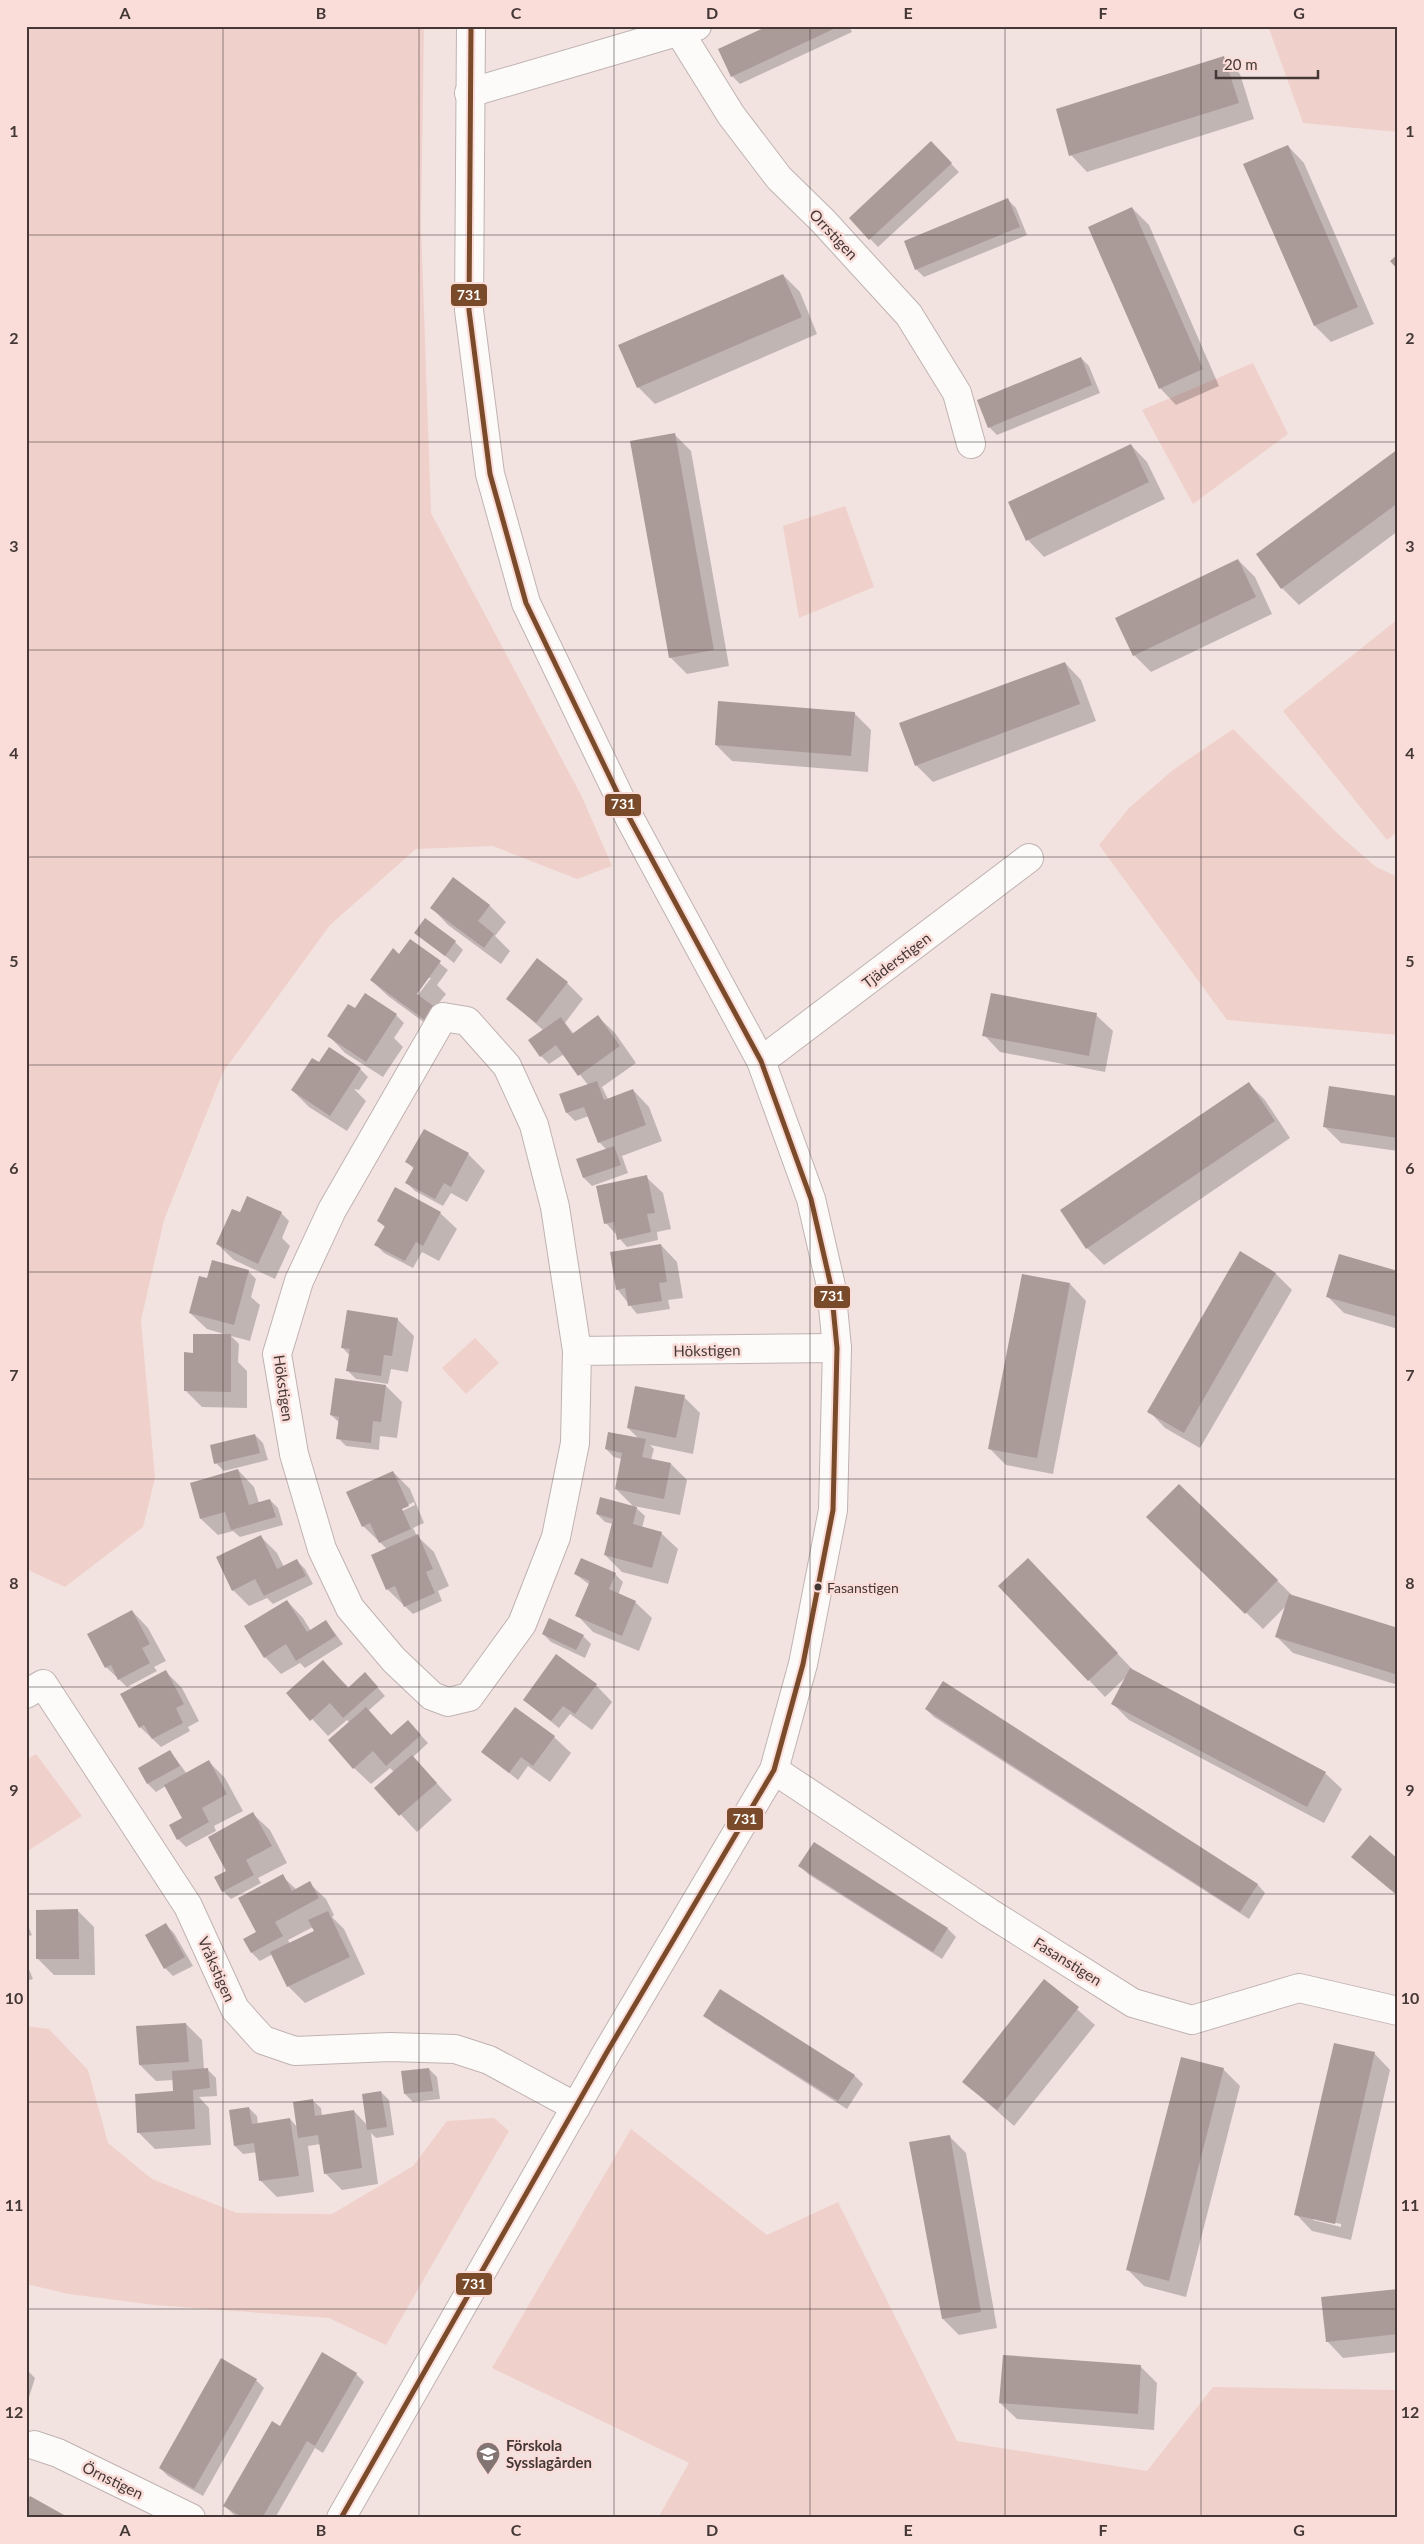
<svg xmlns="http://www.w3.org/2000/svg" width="1424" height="2544" viewBox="0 0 1424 2544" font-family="Lato,sans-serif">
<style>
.green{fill:#f0d0cb}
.shadow{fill:#0003;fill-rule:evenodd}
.building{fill:#ab9b98}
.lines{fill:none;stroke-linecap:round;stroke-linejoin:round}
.street-casing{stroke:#bfb3b1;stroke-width:30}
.street{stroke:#fdfbfa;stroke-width:28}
.bus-1-casing{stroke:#faddd8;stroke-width:9}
.bus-1{stroke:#7a4b2a;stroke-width:5}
.grid{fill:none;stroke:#443837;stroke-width:1;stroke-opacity:0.55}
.bus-dot{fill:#443837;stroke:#faddd8;stroke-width:2}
.labels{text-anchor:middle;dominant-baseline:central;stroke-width:5;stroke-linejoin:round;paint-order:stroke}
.bus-label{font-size:14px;fill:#443837;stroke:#faddd8;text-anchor:start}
.street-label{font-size:15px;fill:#443837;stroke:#faddd8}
.poi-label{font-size:15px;font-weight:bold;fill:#443837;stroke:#faddd8;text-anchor:start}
.line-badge{stroke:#faddd8;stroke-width:2}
.badge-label{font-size:14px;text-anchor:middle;font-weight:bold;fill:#fff}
.neatline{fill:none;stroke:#443837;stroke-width:2}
.grid-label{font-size:16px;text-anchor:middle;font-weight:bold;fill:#443837}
</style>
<rect width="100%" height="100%" fill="#f2e3e0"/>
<g class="green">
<path d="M26,26h398l-3,199 10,288 151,284 30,69 -35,13 -84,-33 -77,3 -86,76 -107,147 -59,148 -23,100 14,158 -12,49 -78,60 -39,-18z"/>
<path d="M1268,26h130v106l-95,-9z"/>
<path d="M1253,363l35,71 -95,70 -51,-94z"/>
<path d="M845,506l29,81 -75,31 -16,-92z"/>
<path d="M1398,619v212l-11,9 -104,-129z"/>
<path d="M1233,729l104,104 39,34 22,10v158l-171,-15 -128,-175 30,-37 44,-38z"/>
<path d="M475,1338l24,25 -33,31 -24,-26z"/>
<path d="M36,1754l46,62 -56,36v-92z"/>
<path d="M26,2026l23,3 39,41 20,73 44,36 85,34 95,1 81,-48 34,-45 47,-3 15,13 -123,214 -57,-27 -174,-13 -86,-11 -43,-10z"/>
<path d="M631,2129l136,106 71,-33 119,239 190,30 66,-84 185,3v128h-740l31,-55 -197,-95z"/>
</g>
<g class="shadow">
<path d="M771,26h78l3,6 -112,52 -8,-8z"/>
<path d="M1224,58l16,16 14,45 -167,53 -16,-17z"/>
<path d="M931,143l28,29 -81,75 -28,-29z"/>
<path d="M1288,146l16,17 70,161 -43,18 -16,-16 -70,-161z"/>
<path d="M1008,200l8,8 11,27 -103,42 -8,-8z"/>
<path d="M1132,208l17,17 70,161 -43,19 -16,-17z"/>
<path d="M783,275l17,17 17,42 -162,70 -17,-17z"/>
<path d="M1081,358l8,8 11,27 -103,42 -8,-8z"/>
<path d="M674,434l17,17 38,215 -42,8 -17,-17z"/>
<path d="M1131,445l16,17 18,37 -121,58 -16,-17 -18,-37z"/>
<path d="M1398,451v80l-99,74 -17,-17 -25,-33z"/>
<path d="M1238,560l17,17 17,37 -121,58 -17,-17 -17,-36z"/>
<path d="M1065,663l16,17 15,41 -163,61 -17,-17z"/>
<path d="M854,713l17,17 -3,42 -136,-11 -16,-16z"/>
<path d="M453,879l37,27 16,16 -11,14 15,15 -9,13 -53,-39 -16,-17z"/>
<path d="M416,933l39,9 8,8 -9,13z"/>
<path d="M411,940l37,30 -11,15 9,9 -11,14 9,29 -56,-41 -17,-16 29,-25zM427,978h4l-17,22 -2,-2z"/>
<path d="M567,983l16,16 -18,24 9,11 24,-17 17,16 21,30 -34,24 6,12 25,-9 16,17 13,34 -40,15 6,17 -36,13 -8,-8 -6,-18 29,-10 -8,-8 -10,-26 -14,5 -8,-8 -7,-18 28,-10 -24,-31 -15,10 -8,-8 3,-25 -36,-32z"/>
<path d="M396,1015l8,8 -10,15 9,9 -20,30 -38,-24 -16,-17z"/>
<path d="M1096,1015l17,16 -8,41 -105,-20 -16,-17z"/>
<path d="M323,1067l37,2 8,8 -9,13 -5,-1 12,12 -19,30 -38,-24 -17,-17z"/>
<path d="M1249,1084l16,16 25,38 -186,127 -17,-17z"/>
<path d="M1398,1097v54l-57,-8 -16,-16z"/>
<path d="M468,1154l17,17 -18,31 -16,-9 -8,13 -28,-15 -8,-8 7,-14 -7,-7z"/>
<path d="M646,1177l17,16 8,36 -14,3 1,8 -31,7 -21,-24z"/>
<path d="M281,1213l8,8 -7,17 8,8 -15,33 -41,-19 -17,-16 23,-30z"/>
<path d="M440,1213l17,16 -18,32 -17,-9 -9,16 -29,-15 -8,-8 10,-17 -8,-7z"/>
<path d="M661,1245l16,17 6,36 -15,2 2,9 -33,5 -20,-25z"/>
<path d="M1240,1253l36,21 16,16 -92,158 -35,-20 -16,-17z"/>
<path d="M248,1271l8,8 -5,18 9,8 -10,36 -19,-5 8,8 -1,18 9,9v37l-45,-1 -17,-17 9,-36 33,-19 -20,-6 -17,-16 21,-33z"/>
<path d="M1398,1272v57l-54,-16 -16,-16z"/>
<path d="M1070,1284l16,17 -33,173 -47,-9 -16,-16z"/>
<path d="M397,1319l17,17 -6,36 -17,-3 -3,15 -32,-5 -8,-8 2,-15 -8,-9z"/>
<path d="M386,1386l16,16 -5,36 -17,-2 -1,14 -33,-4 -8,-8 2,-15 -9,-8z"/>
<path d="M684,1397l16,16 -7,41 -43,-9 4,4 -3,11 20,4 16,16 -7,35 -46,-9 11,10 -3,12 19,5 17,16 -10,35 -46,-12 -17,-17 8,-31 -8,-2 -8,-8 38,-6 -19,-19 6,-30 -8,-2 -8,-8 34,-9 -12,-12z"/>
<path d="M255,1435l8,8 5,17 -44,11 -8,-8z"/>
<path d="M238,1470l16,17 5,16 11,-3 8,8 5,17 -43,12 -7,-6 -15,4 -17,-16z"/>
<path d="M393,1472l17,17 14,34 -11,5 4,8 17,16 15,34 -11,5 4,10 -29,13 -26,-25v-40l-24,-23zM414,1502l1,3 -13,6 -2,-2z"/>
<path d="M1179,1485l114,111 105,33v56l-105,-32 -16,-16 10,-32 -24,24 -99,-96z"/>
<path d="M260,1536l17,17 7,14 13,-6 8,8 8,15 -40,20 -6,-6 -18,8 -16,-16z"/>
<path d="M581,1560l34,14 8,8 -5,13 17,7 17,16 -13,33 -46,-19 -16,-17 13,-30 -15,-11z"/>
<path d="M1044,1576l89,94 192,103 17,16 -18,34 -195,-103 -16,-16 13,-27 -21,20 -105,-111z"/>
<path d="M287,1601l16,17 8,13 15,-10 17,23 -38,24 -5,-5 -19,11 -16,-17z"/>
<path d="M132,1611l16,17 18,33 -12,6 3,4 -30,16 -21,-20z"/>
<path d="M543,1634l40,2 8,8 -6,14 -34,-16z"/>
<path d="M323,1661l26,27 24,-6 12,14 -17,15 24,25 24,-6 12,13 -15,14 39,43 -35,32 -41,-44 18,-16 -4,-4 -19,16 -17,-16 -4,-45 -3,-3 -19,16 -40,-43z"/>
<path d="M165,1671l17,17 17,33 -11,6 2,4 -29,16 -21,-20z"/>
<path d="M943,1683l315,202 7,8 -16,26 -315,-202 -8,-8z"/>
<path d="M596,1685l16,17 -20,28 -22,-16 -11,14 -35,-28z"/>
<path d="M554,1737l17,16 -21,29 -22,-16 -10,14 -35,-28z"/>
<path d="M170,1751l17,23 22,-12 16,16 18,33 -29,15 2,5 -30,16 -8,-8 6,-20 -18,-33 -10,6 -8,-8 -8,-16z"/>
<path d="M253,1814l17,16 17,33 -29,15 3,5 -30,16 -8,-8 5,-20z"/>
<path d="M814,1844l134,85 8,8 -14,22 -134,-85 -8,-8z"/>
<path d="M282,1876l15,14 12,-7 17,16 8,16 -2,2 12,12 21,45 -60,29 -17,-17 -15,-32 -13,7 -8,-8 -7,-14 12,-6zM313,1927l2,5 -25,12 -2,-4z"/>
<path d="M77,1910l17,17 1,48h-41l-16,-16z"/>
<path d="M26,1921l6,14 -6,2z"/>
<path d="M166,1925l8,8 19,33 -20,10 -8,-8z"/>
<path d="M26,1962l7,17 -7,2z"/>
<path d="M1045,1981l50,44 -81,101 -50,-44z"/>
<path d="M721,1991l134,85 8,8 -16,25 -134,-86 -8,-8z"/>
<path d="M186,2024l16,16 2,30h4l8,8 1,18 -18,1 10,11 2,37 -56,4 -17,-17 38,-40 -2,-12 -18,1 -16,-16z"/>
<path d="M1374,2053l16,17 -39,170 -39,-9 -16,-17zM1313,2218l28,6v3l-28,-7z"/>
<path d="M429,2069l8,8 3,22 -27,3 -8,-8 -2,-22z"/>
<path d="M1223,2069l17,17 -54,211 -42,-11 -16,-16z"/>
<path d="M381,2092l8,8 5,35 -18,3 -5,-5 7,51 -36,6 -17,-17 -4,-29 -13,2 6,46 -37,5 -16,-16 -4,-29 -14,2 -8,-8 14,-38 8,8 1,8 32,-5 8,9 14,-28 9,8 1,8 32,-5 13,14z"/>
<path d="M949,2136l17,17 31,175 -38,7 -16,-16z"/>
<path d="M1398,2290v62l-55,6 -16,-17z"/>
<path d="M1141,2367l16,16 -3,47 -137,-11 -17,-16z"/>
<path d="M26,2369l9,9 -9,29z"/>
<path d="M356,2374l8,8 -41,71 -8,-5 -40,70h-35l-7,-4 -8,-8 55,-79z"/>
<path d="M256,2380l8,8 -61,108 -35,-20 -8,-8z"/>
</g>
<g class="building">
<path d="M768,26h72l-109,51 -13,-28z"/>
<path d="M1224,56l15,47 -170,53 -13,-47z"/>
<path d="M931,141l21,22 -83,77 -20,-22z"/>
<path d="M1288,145l70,162 -44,19 -71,-162z"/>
<path d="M1008,198l12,29 -105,43 -11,-29z"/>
<path d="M1132,207l71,162 -44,20 -71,-162z"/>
<path d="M1398,254v16l-8,-9z"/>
<path d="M783,274l19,43 -165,71 -19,-43z"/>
<path d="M1081,357l11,28 -104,43 -11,-28z"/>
<path d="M675,433l39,217 -45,8 -39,-217z"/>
<path d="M1131,444l18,38 -123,59 -18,-39z"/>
<path d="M1398,449v54l-117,86 -25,-35z"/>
<path d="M1238,559l18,38 -123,59 -18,-38z"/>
<path d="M1065,662l15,42 -165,62 -16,-43z"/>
<path d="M718,701l137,11 -4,44 -136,-11z"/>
<path d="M453,877l37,28 -12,16 16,13 -10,14 -54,-40z"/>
<path d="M425,918l31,23 -11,15 -31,-23z"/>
<path d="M410,939l31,22 -24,33 19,14 -10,13 -56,-41 23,-32 6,6z"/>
<path d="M537,958l31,24 -32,41 -30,-24z"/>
<path d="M365,993l32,21 -31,48 -39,-26 21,-32 7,4z"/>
<path d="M991,993l106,20 -8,43 -107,-20z"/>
<path d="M598,1015l22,31 -42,30 -22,-31 -16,12 -12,-17 33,-23 11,17z"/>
<path d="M329,1047l32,21 -31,48 -39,-26 21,-32 7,4z"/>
<path d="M597,1081l7,19 29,-11 13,36 -48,18 -14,-36 -18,6 -7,-19z"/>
<path d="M1249,1082l26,39 -189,128 -26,-39z"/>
<path d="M1329,1086l69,10v42l-75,-11z"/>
<path d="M424,1129l45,24 -18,34 -7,-4 -9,16 -30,-16 9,-16 -9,-5z"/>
<path d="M614,1146l7,19 -38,13 -7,-19z"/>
<path d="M647,1175l8,38 -8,1 4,18 -34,8 -3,-18 -10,2 -8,-38z"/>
<path d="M395,1187l46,25 -18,34 -7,-4 -11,19 -31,-16 11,-19 -8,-5z"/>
<path d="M247,1196l35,16 -24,52 -42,-20 16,-35 8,3z"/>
<path d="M661,1244l6,38 -8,1 3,18 -34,5 -3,-18 -9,2 -6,-38z"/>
<path d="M1240,1251l36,22 -92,160 -37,-21z"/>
<path d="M1339,1254l59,17v46l-72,-20z"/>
<path d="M212,1260l37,10 -15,55 -45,-12 10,-37 8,2z"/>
<path d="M1022,1274l48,9 -33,175 -49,-9z"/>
<path d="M347,1310l51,8 -6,38 -8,-1 -3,21 -35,-5 4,-22 -9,-1z"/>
<path d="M193,1334h38v58l-47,-1v-39l9,1z"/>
<path d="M335,1378l51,7 -5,37 -8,-1 -2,22 -35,-4 3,-22 -9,-2z"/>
<path d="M635,1386l50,9 -9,43 -49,-10z"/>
<path d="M608,1432l38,7 -4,18 29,6 -7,36 -49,-10 7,-36 -17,-4z"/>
<path d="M255,1434l5,19 -46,11 -4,-19z"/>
<path d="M238,1469l11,36 21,-6 6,18 -45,13 -6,-18 -25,7 -10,-36z"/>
<path d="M393,1471l16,35 -7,3 9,20 -32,14 -9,-20 -8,4 -16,-35z"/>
<path d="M1179,1484l99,96 -33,34 -99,-97z"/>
<path d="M600,1497l37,10 -4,17 29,8 -10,36 -48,-13 9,-36 -17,-5z"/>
<path d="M418,1534l15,35 -7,3 9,21 -31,14 -9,-21 -9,4 -15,-35z"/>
<path d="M261,1535l16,34 20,-10 9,17 -42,20 -9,-17 -23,12 -16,-34z"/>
<path d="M581,1558l35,15 -7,16 27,12 -14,35 -47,-20 15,-35 -16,-7z"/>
<path d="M1028,1558l90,95 -30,28 -90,-95z"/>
<path d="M1289,1594l109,34v47l-123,-38z"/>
<path d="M287,1600l20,32 19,-12 10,16 -40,25 -10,-17 -22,14 -20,-32z"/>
<path d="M132,1610l18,34 -8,4 8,15 -32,17 -7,-15 -6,3 -18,-34z"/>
<path d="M549,1618l35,17 -8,15 -34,-16z"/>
<path d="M556,1654l41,30 -22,30 -12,-8 -12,15 -28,-21z"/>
<path d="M323,1660l25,28 17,-16 13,15 -35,31 -13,-15 -20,18 -24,-28z"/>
<path d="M1130,1668l196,104 -19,35 -196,-103z"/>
<path d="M166,1670l18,34 -8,4 7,15 -31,16 -8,-14 -5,3 -19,-34z"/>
<path d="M943,1681l315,203 -18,28 -315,-203z"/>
<path d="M366,1707l25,28 17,-15 13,15 -35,31 -13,-15 -20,18 -25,-29z"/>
<path d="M515,1707l40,29 -22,30 -12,-9 -12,16 -28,-21z"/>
<path d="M170,1750l10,16 -33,18 -9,-16z"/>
<path d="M412,1755l25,28 -38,33 -25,-28z"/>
<path d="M209,1760l18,34 -25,14 7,14 -32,18 -8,-15 13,-7 -18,-33z"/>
<path d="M253,1812l19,34 -26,14 8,15 -32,17 -8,-15 12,-6 -18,-34z"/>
<path d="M1370,1835l28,24v37l-47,-39z"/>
<path d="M814,1842l134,86 -15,24 -135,-86z"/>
<path d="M283,1874l9,17 18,-10 9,17 -44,24 8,14 -32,17 -8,-14 13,-7 -18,-34z"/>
<path d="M78,1909l1,50h-43v-49z"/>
<path d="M328,1911l22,46 -63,30 -17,-35 44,-21 -6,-11z"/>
<path d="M166,1923l19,34 -21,12 -19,-34z"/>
<path d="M1044,1979l35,28 -82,103 -35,-28z"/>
<path d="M720,1989l135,86 -17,26 -135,-85z"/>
<path d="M186,2023l3,39 -50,3 -3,-39z"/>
<path d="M1334,2043l41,9 -40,172 -41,-9z"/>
<path d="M1181,2057l43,11 -55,213 -43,-11z"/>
<path d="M208,2068l2,20 -17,2 2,39 -58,4 -2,-39 38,-3 -1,-20z"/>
<path d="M429,2068l4,23 -29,3 -3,-23z"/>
<path d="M381,2091l6,36 -20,3 -5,-36z"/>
<path d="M313,2099l2,17 39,-6 8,58 -38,6 -6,-39 -20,3 -5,-36z"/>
<path d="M249,2107l3,17 38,-6 9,58 -40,5 -5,-38 -20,3 -5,-36z"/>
<path d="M950,2135l31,177 -39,7 -33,-177z"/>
<path d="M1398,2289v45l-72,8 -5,-45z"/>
<path d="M322,2352l35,21 -42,73 -8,-5 -45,77h-18l-21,-12 49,-85 8,5z"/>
<path d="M1003,2355l138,10 -3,49 -139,-11z"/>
<path d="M221,2358l36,21 -63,110 -35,-21z"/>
<path d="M30,2496l34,19 -1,3h-37v-15z"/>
</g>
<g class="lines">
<defs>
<g id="street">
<path d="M680,33l51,82 48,63 44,43 86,94 48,78 14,51"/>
<path d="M469,93l228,-67"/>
<path d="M761,1061l268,-203"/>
<path d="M577,1351l-2,92 -19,94 -34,87 -53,73 -21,5 -16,-6 -38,-36 -44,-52 -28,-59 -28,-95 -17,-100 22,-73 33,-71 111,-193 24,4 40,45 27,59 21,82 22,144 260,-3"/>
<path d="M26,1694l17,-10 145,222 47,103 28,31 32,11 95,-4 65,2 34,11 87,47"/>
<path d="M774,1770l216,143 143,90 59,17 107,-32 99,23"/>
<path d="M34,2445l24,8 133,65"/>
<path d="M341,2518l266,-466 167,-282 29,-106 30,-154 4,-162 -6,-62 -20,-87 -50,-138 -132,-244 -103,-214 -36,-129 -21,-164 2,-284"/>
</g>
</defs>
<use href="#street" class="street-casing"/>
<use href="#street" class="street"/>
<defs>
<path id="bus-1" d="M341,2518l266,-466 167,-282 29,-106 30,-154 4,-162 -6,-62 -20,-87 -50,-138 -132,-244 -103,-214 -36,-129 -21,-164 2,-284"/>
</defs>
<use href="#bus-1" class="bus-1-casing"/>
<use href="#bus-1" class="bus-1"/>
</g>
<path class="grid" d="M223,26v2492M419,26v2492M614,26v2492M810,26v2492M1005,26v2492M1201,26v2492M26,235h1372M26,442h1372M26,650h1372M26,857h1372M26,1065h1372M26,1272h1372M26,1479h1372M26,1687h1372M26,1894h1372M26,2102h1372M26,2309h1372"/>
<defs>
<symbol id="school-pin" viewBox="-11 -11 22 30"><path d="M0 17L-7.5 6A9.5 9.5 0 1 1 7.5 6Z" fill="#817472" stroke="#faddd8"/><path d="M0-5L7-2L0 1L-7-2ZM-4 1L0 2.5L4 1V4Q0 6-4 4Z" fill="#fff"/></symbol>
</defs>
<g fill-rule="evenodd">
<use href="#school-pin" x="474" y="2440" width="28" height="38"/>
</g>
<circle class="bus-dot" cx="818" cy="1587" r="4.5"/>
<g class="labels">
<g class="bus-label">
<text x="827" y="1587">Fasanstigen</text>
</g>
<g class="street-label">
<text transform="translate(834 234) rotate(47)">Orrstigen</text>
<text transform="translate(896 960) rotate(-37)">Tjäderstigen</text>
<text transform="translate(707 1350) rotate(-1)">Hökstigen</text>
<text transform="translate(284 1388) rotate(82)">Hökstigen</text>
<text transform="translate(1068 1961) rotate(32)">Fasanstigen</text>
<text transform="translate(217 1969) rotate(66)">Vråkstigen</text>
<text transform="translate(113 2480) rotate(26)">Örnstigen</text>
</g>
<g class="poi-label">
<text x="506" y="2445">Förskola<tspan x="506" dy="17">Sysslagården</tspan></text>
</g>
</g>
<g class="line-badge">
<rect x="450" y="283" width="38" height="24" rx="5" fill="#7a4b2a"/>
<rect x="604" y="793" width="38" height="24" rx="5" fill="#7a4b2a"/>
<rect x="813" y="1285" width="38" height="24" rx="5" fill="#7a4b2a"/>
<rect x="726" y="1807" width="38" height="24" rx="5" fill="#7a4b2a"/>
<rect x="455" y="2272" width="38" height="24" rx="5" fill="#7a4b2a"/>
</g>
<g class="badge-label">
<text x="469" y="300">731</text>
<text x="623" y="809">731</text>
<text x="832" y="1301">731</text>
<text x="745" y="1824">731</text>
<text x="474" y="2289">731</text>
</g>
<rect width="1424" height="2544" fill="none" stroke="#faddd8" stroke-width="55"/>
<path d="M1216 70v8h102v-8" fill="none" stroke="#443837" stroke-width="2.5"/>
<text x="1224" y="70" font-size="15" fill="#443837" stroke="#faddd8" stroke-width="4" paint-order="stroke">20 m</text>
<rect x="28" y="28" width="1368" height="2488" class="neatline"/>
<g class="grid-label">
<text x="125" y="19">A</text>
<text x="321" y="19">B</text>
<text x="516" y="19">C</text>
<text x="712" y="19">D</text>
<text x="908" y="19">E</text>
<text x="1103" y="19">F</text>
<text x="1299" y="19">G</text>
<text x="14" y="137">1</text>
<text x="1410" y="137">1</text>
<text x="14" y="344">2</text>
<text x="1410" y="344">2</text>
<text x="14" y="552">3</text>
<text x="1410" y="552">3</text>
<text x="14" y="759">4</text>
<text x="1410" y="759">4</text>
<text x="14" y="967">5</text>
<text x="1410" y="967">5</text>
<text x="14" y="1174">6</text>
<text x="1410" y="1174">6</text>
<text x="14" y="1381">7</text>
<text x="1410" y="1381">7</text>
<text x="14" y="1589">8</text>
<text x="1410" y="1589">8</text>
<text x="14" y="1796">9</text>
<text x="1410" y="1796">9</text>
<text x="14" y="2004">10</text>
<text x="1410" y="2004">10</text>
<text x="14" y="2211">11</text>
<text x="1410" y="2211">11</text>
<text x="14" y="2418">12</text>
<text x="1410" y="2418">12</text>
<text x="125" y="2536">A</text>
<text x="321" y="2536">B</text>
<text x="516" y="2536">C</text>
<text x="712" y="2536">D</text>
<text x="908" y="2536">E</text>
<text x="1103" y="2536">F</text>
<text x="1299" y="2536">G</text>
</g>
</svg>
